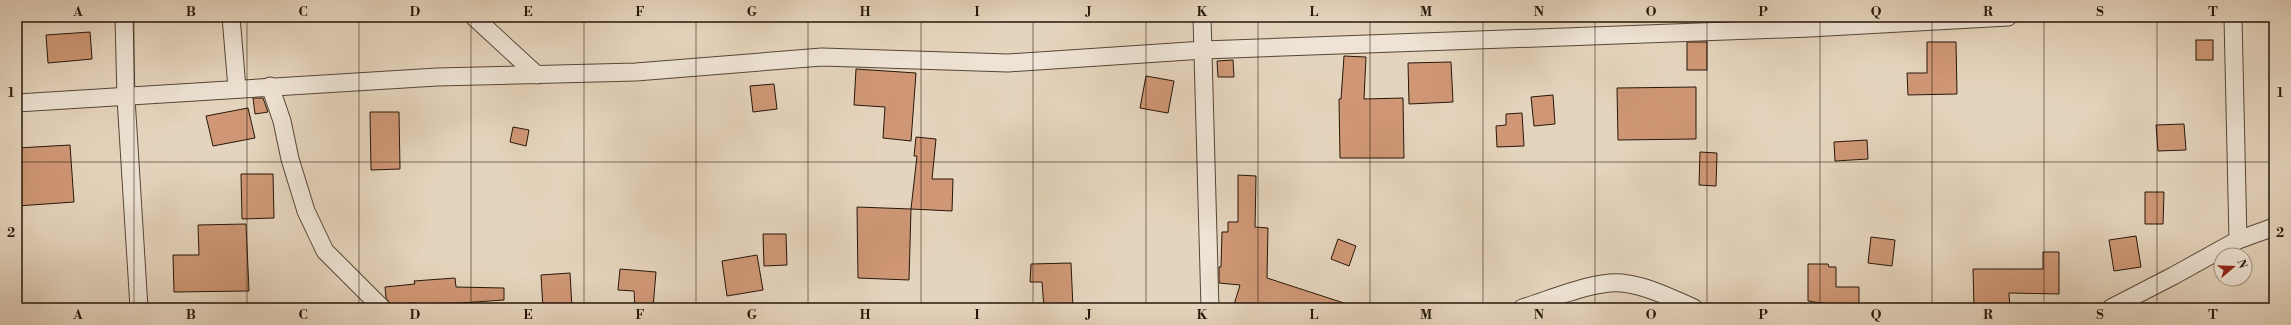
<svg xmlns="http://www.w3.org/2000/svg" width="2291" height="325" viewBox="0 0 2291 325" font-family="'Libre Bodoni',serif">
<style>
.building{fill:#cf9776;stroke:#261709}
.lines{fill:none;stroke-linecap:round;stroke-linejoin:round}
.minor-casing{stroke:#564636;stroke-width:19}
.minor{stroke:#eee3d4;stroke-width:17}
.grid{fill:none;stroke:#261709;stroke-width:1;stroke-opacity:0.55}
.neatline{fill:none;stroke:#261709;stroke-width:1.5}
.grid-label{font-size:13px;text-anchor:middle;font-weight:bold;fill:#261709}
</style>
<rect width="100%" height="100%" fill="#e5d4bd"/>
<filter id="stains"><feTurbulence type="fractalNoise" baseFrequency=".005" numOctaves="4"/><feColorMatrix values="0 0 0 0 .2 0 0 0 0 .09 0 0 0 0 .02 0 0 0 .5 -.17"/></filter>
<radialGradient id="worn" r=".72"><stop offset=".6" stop-color="#630" stop-opacity="0"/><stop offset="1" stop-color="#630" stop-opacity=".3"/></radialGradient>
<g class="building">
<path d="M90,32l2,27 -44,4 -2,-28z"/>
<rect x="2196" y="40" width="17" height="20"/>
<rect x="1687" y="42" width="20" height="28"/>
<path d="M1927,42h29l1,52 -49,1 -1,-22h20z"/>
<path d="M1344,56l22,1 -2,42 39,-1 1,60h-64l-1,-59h2z"/>
<path d="M1233,60l1,17h-16l-1,-16z"/>
<path d="M1451,62l2,40 -44,2 -1,-41z"/>
<path d="M856,69l60,4 -5,68 -28,-3 2,-31 -31,-2z"/>
<path d="M1146,76l28,5 -6,32 -28,-5z"/>
<path d="M774,84l3,25 -24,3 -3,-26z"/>
<path d="M1696,87v52l-78,1 -1,-52z"/>
<path d="M1553,95l2,29 -21,2 -3,-29z"/>
<path d="M253,98h10l5,14 -13,2z"/>
<path d="M248,108l7,30 -42,8 -7,-30z"/>
<path d="M370,112h29l1,57 -29,1z"/>
<path d="M1522,113l2,33 -27,1 -1,-21 10,-1v-11z"/>
<path d="M2184,124l2,26 -28,1 -2,-26z"/>
<path d="M513,127l16,3 -3,16 -16,-4z"/>
<path d="M916,137l20,2 -4,40h21l-1,32 -41,-2 6,-53h-3z"/>
<path d="M1867,140l1,19 -33,2 -1,-19z"/>
<path d="M70,145l4,57 -57,4v-58z"/>
<path d="M1700,152l17,1 -1,33 -17,-1z"/>
<path d="M241,174h32l1,44 -32,1z"/>
<path d="M1238,175l18,1 -1,51 13,1 -1,50 83,27 -1,3h-116l7,-23 -21,-2v-16h2l1,-35h6v-10h10z"/>
<path d="M2145,192h19l-1,32h-18z"/>
<path d="M857,207l54,2 -2,71 -51,-2z"/>
<path d="M246,224l3,67 -75,1 -1,-37h26l-1,-30z"/>
<path d="M763,234h23l1,31 -23,1z"/>
<path d="M2136,236l5,31 -27,4 -5,-31z"/>
<path d="M1871,237l24,3 -3,26 -24,-3z"/>
<path d="M1338,239l18,7 -7,20 -18,-7z"/>
<path d="M2043,252h16v42l-50,-1 1,15h-36l-1,-39h70z"/>
<path d="M757,255l6,35 -36,6 -5,-35z"/>
<path d="M1071,263l2,45h-29l-2,-26h-12l1,-18z"/>
<path d="M1808,264h20l1,3h7v20h23v21h-26v-3l-25,-4z"/>
<path d="M620,269l36,3 -3,36h-18l-1,-17 -16,-1z"/>
<path d="M570,273l2,35h-29l-2,-33z"/>
<path d="M455,278l1,9 48,1v12l-88,6v-3l-24,3 -6,-8 -1,-11 30,-3 -1,-3z"/>
</g>
<g class="lines">
<defs>
<g id="minor">
<path d="M124,17l2,81 13,210"/>
<path d="M231,17l6,71"/>
<path d="M474,17l63,58"/>
<path d="M1202,17l8,291"/>
<path d="M2233,17l5,223"/>
<path d="M270,86l12,35 8,38 16,52 19,40 57,57"/>
<path d="M17,103l420,-26 199,-5 186,-15 186,6 196,-13 606,-22 198,-11"/>
<path d="M1522,308c27,-8 73,-28 100,-25 26,3 49,15 72,25"/>
<path d="M2111,308l62,-32 65,-36 36,-13"/>
</g>
</defs>
<use href="#minor" class="minor-casing"/>
<use href="#minor" class="minor"/>
</g>
<path class="grid" d="M134,17v291M247,17v291M359,17v291M471,17v291M584,17v291M696,17v291M808,17v291M921,17v291M1033,17v291M1146,17v291M1258,17v291M1370,17v291M1483,17v291M1595,17v291M1707,17v291M1820,17v291M1932,17v291M2044,17v291M2157,17v291M17,162h2257"/>
<rect width="2291" height="325" fill="none" stroke="#e5d4bd" stroke-width="44"/>
<g transform="translate(2233 267) rotate(71)"><circle r="19" fill="#eee3d4" stroke="#9e9183"/>
<path d="M0-3L7 15L0 10L-7 15Z" fill="#8f2418"/>
<text y="-6" font-size="11" font-weight="bold" text-anchor="middle" fill="#261709">N</text>
</g>
<rect x="22" y="22" width="2247" height="281" class="neatline"/>
<g class="grid-label">
<text x="78" y="16">A</text>
<text x="191" y="16">B</text>
<text x="303" y="16">C</text>
<text x="415" y="16">D</text>
<text x="528" y="16">E</text>
<text x="640" y="16">F</text>
<text x="752" y="16">G</text>
<text x="865" y="16">H</text>
<text x="977" y="16">I</text>
<text x="1089" y="16">J</text>
<text x="1202" y="16">K</text>
<text x="1314" y="16">L</text>
<text x="1426" y="16">M</text>
<text x="1539" y="16">N</text>
<text x="1651" y="16">O</text>
<text x="1763" y="16">P</text>
<text x="1876" y="16">Q</text>
<text x="1988" y="16">R</text>
<text x="2100" y="16">S</text>
<text x="2213" y="16">T</text>
<text x="11" y="97">1</text>
<text x="2280" y="97">1</text>
<text x="11" y="237">2</text>
<text x="2280" y="237">2</text>
<text x="78" y="319">A</text>
<text x="191" y="319">B</text>
<text x="303" y="319">C</text>
<text x="415" y="319">D</text>
<text x="528" y="319">E</text>
<text x="640" y="319">F</text>
<text x="752" y="319">G</text>
<text x="865" y="319">H</text>
<text x="977" y="319">I</text>
<text x="1089" y="319">J</text>
<text x="1202" y="319">K</text>
<text x="1314" y="319">L</text>
<text x="1426" y="319">M</text>
<text x="1539" y="319">N</text>
<text x="1651" y="319">O</text>
<text x="1763" y="319">P</text>
<text x="1876" y="319">Q</text>
<text x="1988" y="319">R</text>
<text x="2100" y="319">S</text>
<text x="2213" y="319">T</text>
</g>
<rect width="100%" height="100%" filter="url(#stains)"/>
<rect width="100%" height="100%" fill="url(#worn)"/>
</svg>
